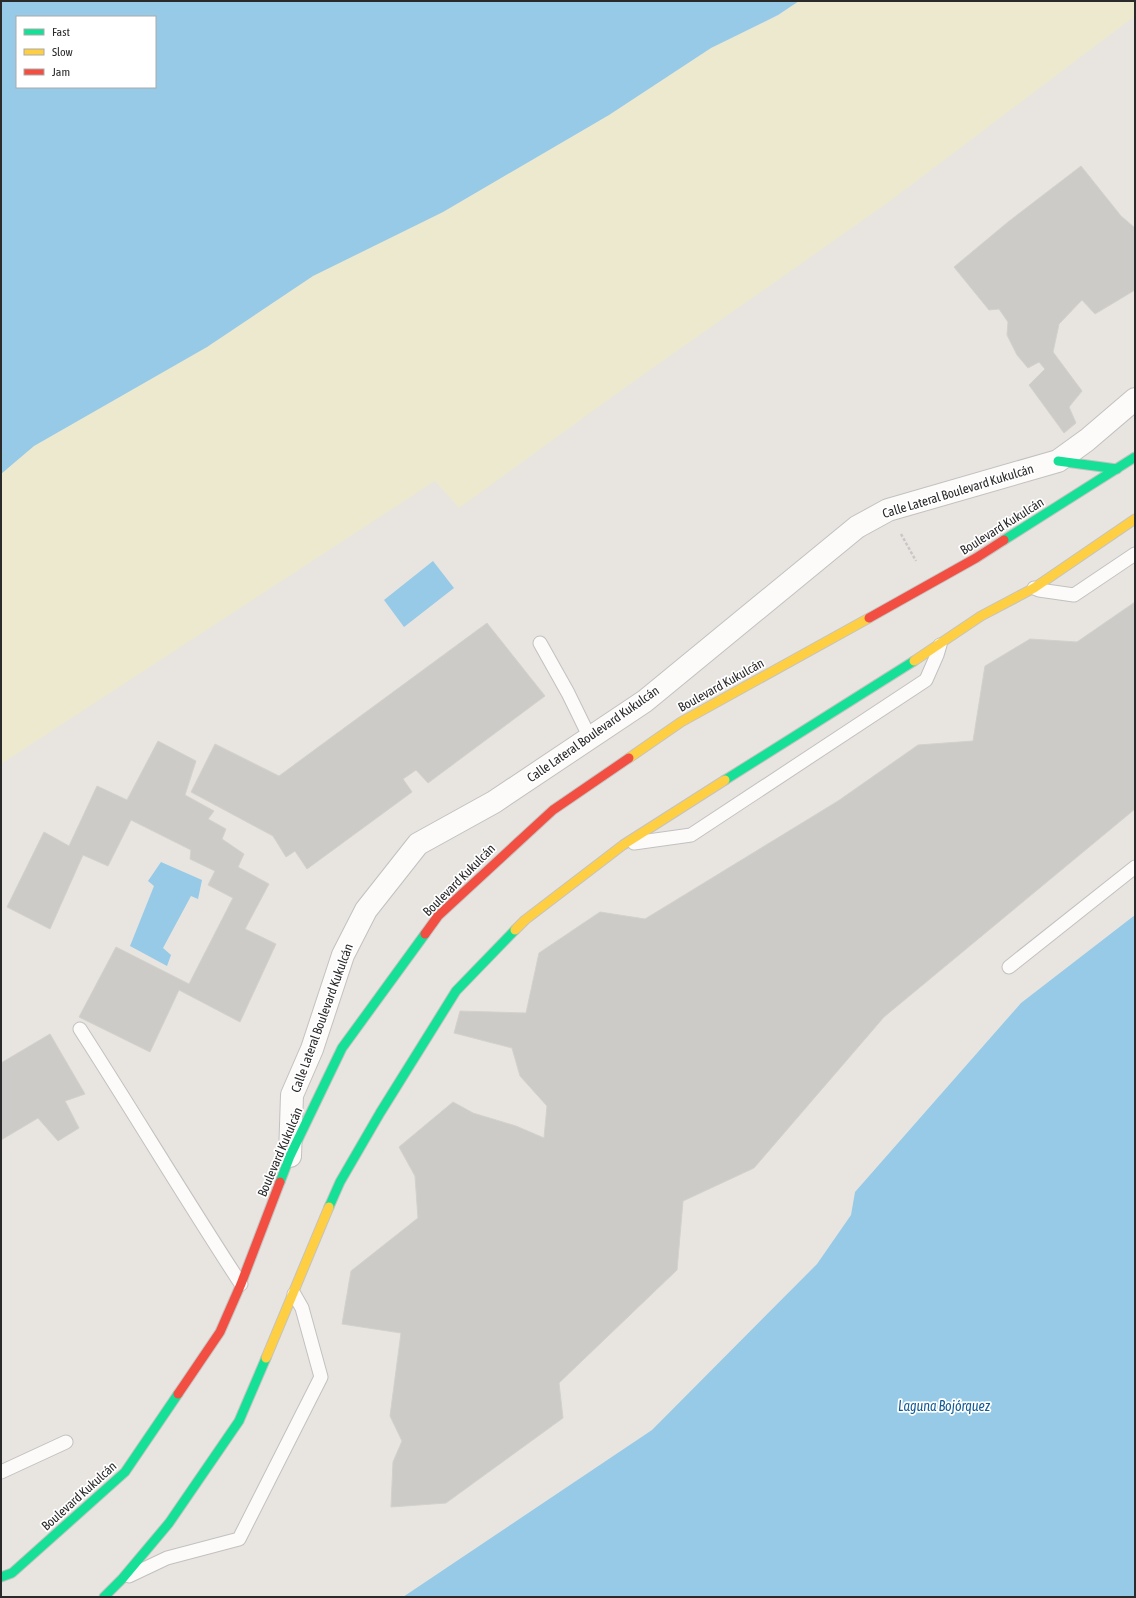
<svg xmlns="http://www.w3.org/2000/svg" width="1136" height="1598" viewBox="0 0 1136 1598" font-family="'Asap Condensed',sans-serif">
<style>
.sand{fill:#ece9ce}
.water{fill:#96cae7;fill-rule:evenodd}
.building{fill:#cdcbc7;stroke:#d3d1cc}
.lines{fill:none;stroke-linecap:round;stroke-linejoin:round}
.lane-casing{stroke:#c2c1c1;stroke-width:15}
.street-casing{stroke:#c2c1c1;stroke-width:24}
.fast-casing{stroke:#c4c3c1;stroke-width:11}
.slow-casing{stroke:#c4c3c1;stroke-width:11}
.jam-casing{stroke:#c4c3c1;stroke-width:11}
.path{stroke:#c8c7c7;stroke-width:2.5;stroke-dasharray:3 2;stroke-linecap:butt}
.lane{stroke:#fcfbfa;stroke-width:13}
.street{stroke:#fcfbfa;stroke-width:22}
.fast{stroke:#16e098;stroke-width:9}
.slow{stroke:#ffcf43;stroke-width:9}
.jam{stroke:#f24e42;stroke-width:9}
.labels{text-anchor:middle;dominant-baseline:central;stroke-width:3.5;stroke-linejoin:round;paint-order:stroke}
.street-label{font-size:13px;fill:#2a2a2a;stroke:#fff}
.water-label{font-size:14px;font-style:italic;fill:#125c95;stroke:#fff}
</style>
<rect width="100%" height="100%" fill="#e8e5e0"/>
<path class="sand" d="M799,1h336v15l-249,188 -256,180 -171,124 -24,-27 -434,283v-290l33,-28 173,-99 106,-71 130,-64 166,-97 102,-67 67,-32z"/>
<g class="water">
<path d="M1,1h798l-21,14 -67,33 -102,67 -166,97 -130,64 -106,71 -173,99 -33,28zM17,17h138v70h-138z"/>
<path d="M433,561l21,27 -50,39 -20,-27z"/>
<path d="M161,862l41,18 -4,19 -7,-3 -28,52 8,7 -4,11 -37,-20 24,-60 -6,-5z"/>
<path d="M1135,915v682h-732l249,-167 165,-166 34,-49 4,-23 166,-189z"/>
</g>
<g class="building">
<path d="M1081,166l40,50 14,12v62l-40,24 -13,-14 -23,24 -6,28 29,39 -13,16 7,16 -12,10 -35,-48 16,-16 -6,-7 -11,6 -11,-13 -10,-20 1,-13 -9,-13 -10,1 -35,-43 54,-45z"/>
<path d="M1135,602v207l-251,208 -130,151 -71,33 -6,69 -118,113 4,35 -117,85 -55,4 2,-45 9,-21 -12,-25 11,-83 -59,-9 9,-53 67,-53 -3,-42 -16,-29 54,-45 20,11 43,13 28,12 3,-32 -27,-30 -8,-28 -58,-15 6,-22 66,2 13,-60 61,-41 45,7 193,-118 80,-56 55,-4 12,-75 45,-27 47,3z"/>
<path d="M487,623l58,73 -117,87 -12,-13 -13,9 9,13 -105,77 -12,-18 -9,6 -13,-21 -82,-44 24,-48 64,32z"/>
<path d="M158,741l38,20 -11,34 29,16 -6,8 18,10 -4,10 22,15 -6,13 31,17 -24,45 31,15 -36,78 -61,-32 -29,62 -71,-35 37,-70 73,37 44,-86 -25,-13 7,-14 -25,-12 1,-9 -60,-30 -23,46 -25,-11 -33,74 -43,-22 37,-75 25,14 28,-60 30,14z"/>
<path d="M50,1034l35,60 -20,7 14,27 -21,13 -20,-23 -37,22v-77z"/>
</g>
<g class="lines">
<defs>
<g id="lane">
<path d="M1034,588l5,2 35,5 61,-41"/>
<path d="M540,643l28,50 22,45"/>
<path d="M634,843l57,-8 235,-155 11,-25 3,-10"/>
<path d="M1009,967l126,-100"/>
<path d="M80,1029c54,84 106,171 161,255"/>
<path d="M1,1472l65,-30"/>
<path d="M129,1576l38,-18 72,-19 82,-162 -19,-69 -8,-14"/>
</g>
<path id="street" d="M290,1156l2,-61 20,-46 31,-94 23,-45 52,-66 76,-42 151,-101 212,-174 31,-17 170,-49 29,-21 48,-41"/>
<g id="fast">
<path d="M1058,461l59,8"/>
<path d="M1004,540l131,-83"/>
<path d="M725,780l189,-119"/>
<path d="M280,1182l10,-26 52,-108 83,-114"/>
<path d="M329,1207l11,-25 40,-69 76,-122 59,-61"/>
<path d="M1,1577l11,-4 113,-101 53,-78"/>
<path d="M104,1597l18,-18 47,-56 70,-102 27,-63"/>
</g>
<g id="slow">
<path d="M914,661l67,-45 53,-28 101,-69"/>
<path d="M629,758l52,-36 188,-104"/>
<path d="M515,930l10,-10 98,-75 102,-65"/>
<path d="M266,1358l63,-151"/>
</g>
<g id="jam">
<path d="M869,618l107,-60 28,-18"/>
<path d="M425,934l13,-18 115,-106 76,-52"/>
<path d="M178,1394l42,-62 21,-48 39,-102"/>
</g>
</defs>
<use href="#lane" class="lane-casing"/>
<use href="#street" class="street-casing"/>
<use href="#fast" class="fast-casing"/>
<use href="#slow" class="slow-casing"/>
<use href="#jam" class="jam-casing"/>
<path class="path" d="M901,534l15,27"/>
<use href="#lane" class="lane"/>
<use href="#street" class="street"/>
<use href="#fast" class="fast"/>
<use href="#slow" class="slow"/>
<use href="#jam" class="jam"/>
</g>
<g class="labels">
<g class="street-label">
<text transform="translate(958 491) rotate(-17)">Calle Lateral Boulevard Kukulcán</text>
<text transform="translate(1002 526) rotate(-32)">Boulevard Kukulcán</text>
<text transform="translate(721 685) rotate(-29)">Boulevard Kukulcán</text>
<text transform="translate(593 734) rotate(-35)">Calle Lateral Boulevard Kukulcán</text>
<text transform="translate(459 880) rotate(-45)">Boulevard Kukulcán</text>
<text transform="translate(322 1018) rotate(-70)">Calle Lateral Boulevard Kukulcán</text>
<text transform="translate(280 1152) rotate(-67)">Boulevard Kukulcán</text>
<text transform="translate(79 1496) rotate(-42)">Boulevard Kukulcán</text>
</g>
<g class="water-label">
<text x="944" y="1406">Laguna Bojórquez</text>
</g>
</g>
<rect width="1136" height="1598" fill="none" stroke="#2a2a2a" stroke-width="4"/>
<rect x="16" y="16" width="140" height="72" fill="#ffffff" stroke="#aaaaaa"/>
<rect x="24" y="29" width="20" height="6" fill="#16e098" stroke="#aaaaaa"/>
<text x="52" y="36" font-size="12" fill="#2a2a2a">Fast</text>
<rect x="24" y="49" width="20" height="6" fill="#ffcf43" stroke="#aaaaaa"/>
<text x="52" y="56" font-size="12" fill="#2a2a2a">Slow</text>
<rect x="24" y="69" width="20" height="6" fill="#f24e42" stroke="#aaaaaa"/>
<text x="52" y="76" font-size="12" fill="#2a2a2a">Jam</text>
</svg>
